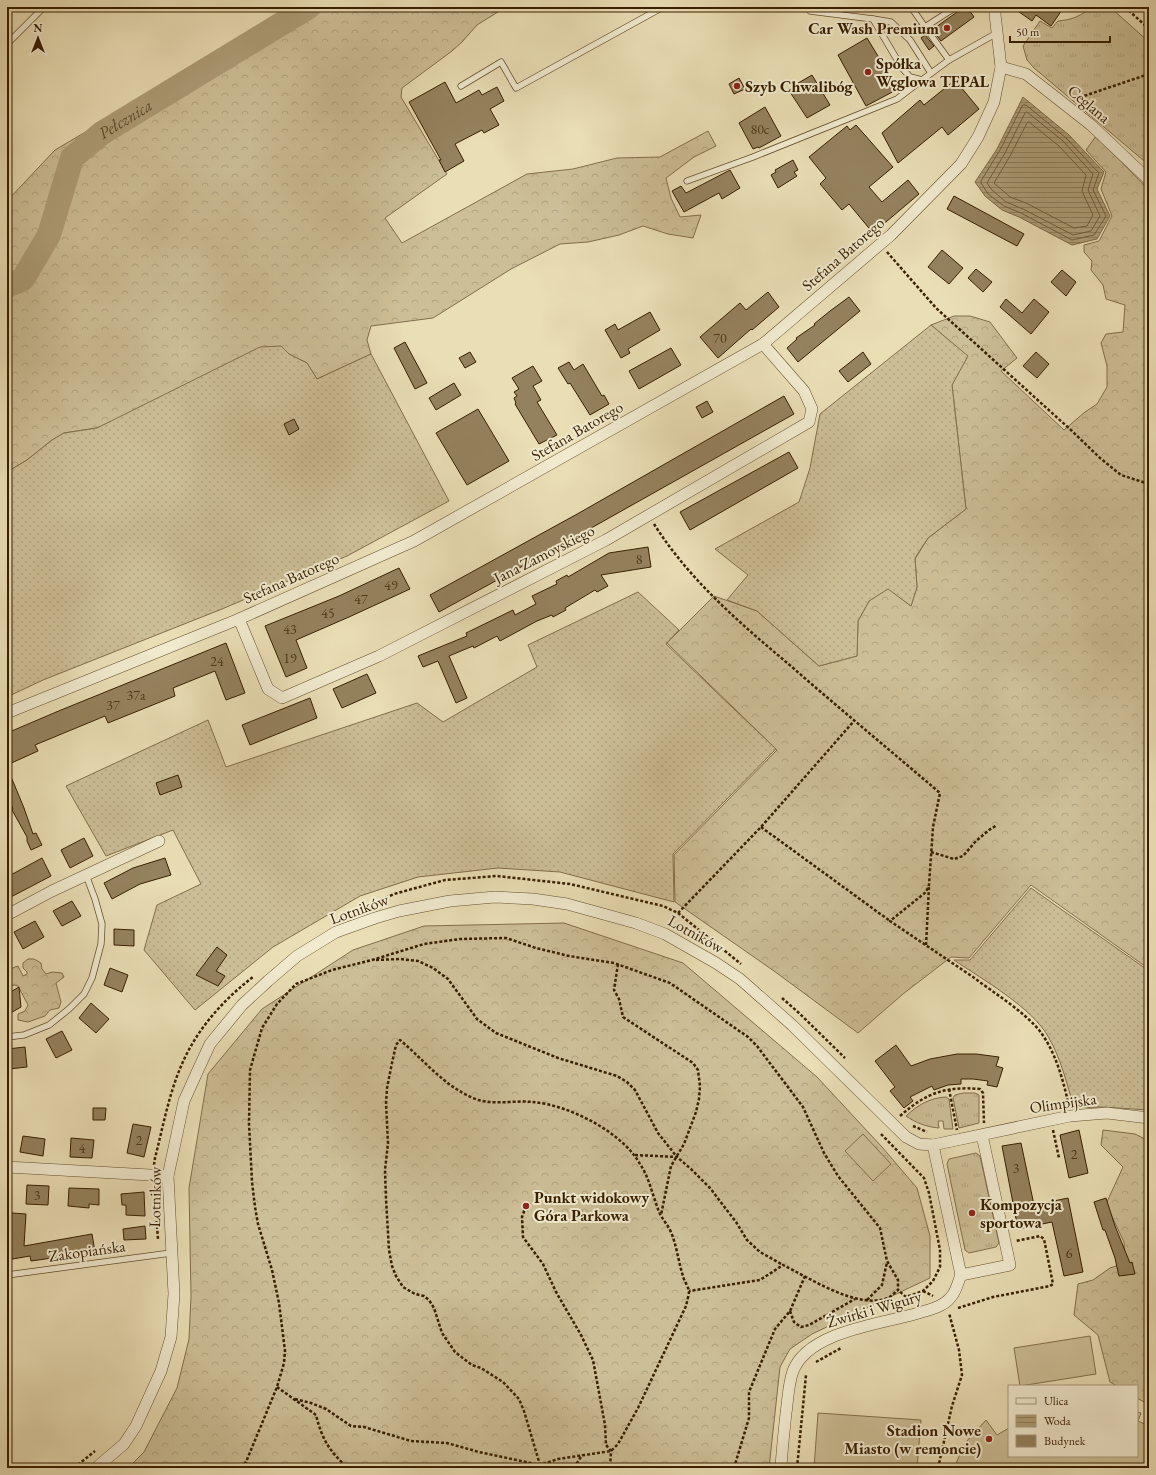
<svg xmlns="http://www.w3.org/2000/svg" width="1156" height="1475" viewBox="0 0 1156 1475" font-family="'EB Garamond',serif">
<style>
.grass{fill:url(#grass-tufts);stroke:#826e4b}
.forest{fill:url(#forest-crowns);stroke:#826e4b}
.garden{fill:url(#garden-dots);stroke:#826e4b}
.pitch{fill:#ccbe96;stroke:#826e4b}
.water{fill:url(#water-rules);stroke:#7e6b47}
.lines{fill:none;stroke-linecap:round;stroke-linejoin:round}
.shore{stroke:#725e3c;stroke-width:1}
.river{stroke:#ad9d77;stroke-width:24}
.building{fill:#94825e;stroke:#371f00}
.lane-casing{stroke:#644f2d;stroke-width:7}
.street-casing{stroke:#644f2d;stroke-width:12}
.path{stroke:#371f00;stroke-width:2.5;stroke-dasharray:3 2;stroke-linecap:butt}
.lane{stroke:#f1eacf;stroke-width:5.5}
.street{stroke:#f1eacf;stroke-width:11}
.poi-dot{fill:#8f2418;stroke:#f1eacf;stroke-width:1.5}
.labels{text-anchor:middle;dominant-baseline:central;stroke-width:4;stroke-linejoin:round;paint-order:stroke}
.number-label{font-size:14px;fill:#4e3818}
.poi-label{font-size:16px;font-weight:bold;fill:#371f00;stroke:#f1eacf;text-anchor:start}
.street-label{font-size:16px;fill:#371f00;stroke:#f1eacf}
.water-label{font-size:17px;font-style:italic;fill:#604b2a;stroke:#f1eacf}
</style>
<defs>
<pattern id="grass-tufts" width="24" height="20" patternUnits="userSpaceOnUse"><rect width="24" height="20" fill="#ccbe96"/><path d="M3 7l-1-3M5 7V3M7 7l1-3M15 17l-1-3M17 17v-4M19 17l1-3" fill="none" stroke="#b0a380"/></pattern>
<pattern id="forest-crowns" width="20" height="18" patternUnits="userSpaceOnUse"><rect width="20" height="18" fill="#ccbe96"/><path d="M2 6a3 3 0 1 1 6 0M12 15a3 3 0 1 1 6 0" fill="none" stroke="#b0a380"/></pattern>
<pattern id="garden-dots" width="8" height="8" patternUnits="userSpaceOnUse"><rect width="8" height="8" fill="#ccbe96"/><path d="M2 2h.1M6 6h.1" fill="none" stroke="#b0a380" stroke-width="1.8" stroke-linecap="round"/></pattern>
<pattern id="water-rules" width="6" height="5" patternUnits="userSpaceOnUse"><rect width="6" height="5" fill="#ad9d77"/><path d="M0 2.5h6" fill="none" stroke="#8e7f5f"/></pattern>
</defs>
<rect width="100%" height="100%" fill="#eadeb5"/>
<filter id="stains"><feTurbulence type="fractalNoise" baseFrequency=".005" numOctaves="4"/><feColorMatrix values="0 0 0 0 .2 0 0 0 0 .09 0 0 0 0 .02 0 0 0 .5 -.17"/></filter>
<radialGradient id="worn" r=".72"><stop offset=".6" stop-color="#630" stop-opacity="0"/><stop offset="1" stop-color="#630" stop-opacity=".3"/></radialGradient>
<g class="grass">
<path d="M1091,7h19l39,35v123l-115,-97 -7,-8 -4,-14 17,-25 12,7 6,-7c13,-1 24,-5 33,-14z"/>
<path d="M963,1093h12l4,2v28l-20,5 -6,-30 2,-3z"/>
<path d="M946,1097l3,2 4,30h-9l-1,-8h-5l1,7c-12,-1 -23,-5 -33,-12 12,-11 23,-18 40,-19z"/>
<path d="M976,1153l4,3 19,87 -3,4 -27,6 -4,-3 -18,-86 2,-5z"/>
</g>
<g class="forest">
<path d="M297,7h209l-29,18 -15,17 -10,9 -50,37 -1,9 46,77 -62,44 17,25 125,-69 46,-5 44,-11 43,-1 48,-26 8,15 -22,11 -28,21 5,20 9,19 21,-2 -8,23 -25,-4 -25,-8 -24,9 -31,7 -28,2 -49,25 -78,49 -62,8 -4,14 4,14 -54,25 -10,-16 -18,-9 -8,-8 -184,82 -33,5 -12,7 -25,20 -20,12v-271l48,-51z"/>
<path d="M1096,136l53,54v779l-118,-84 -62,73 -18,-1 -48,37 -45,39 -84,-62 -99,-69 -1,-47 103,-105 -110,-107 47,-47 43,15 62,55 38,-10 1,-35 11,-20 19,-13 23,18 6,-19 -2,-28 13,-21 38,-29 -14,-124 15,-29 -36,-31 23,-9h16l20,6 27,36 -16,13 63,59 21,-18 12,-8 10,-17v-21l-6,-23 5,-9 17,-2 2,-27 -19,-6 -3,-14 -12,-15 1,-9 -8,-9v-7l15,-4 13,-25 -11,-27 5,-17 -20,-22z"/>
<path d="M564,923l119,40 134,114 65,70 35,41 13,48v42l-118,56 -22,15 -10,18 -11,101h-641l16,-16 33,-64 12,-49 2,-43 -2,-108 19,-114 54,-65 91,-59 71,-24z"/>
<path d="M28,959h6l7,4 1,6 4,5 6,-2 10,1 2,4 -8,6 5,19 -2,6 -9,2 -5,6 -17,6 -10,-2v-6l7,-3 3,-6 -10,-19 -4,-1 -7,3v-18l11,-4 5,10 4,-2v-2l-4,-4v-5z"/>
<path d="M1103,1130l32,4 14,7v264l-12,-7v-12h-20l-7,-4 -12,-47 -24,-20 4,-31 15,-4 17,-12 15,-5 -1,-21 -18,-38 17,-37 -22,-22z"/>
</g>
<g class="garden">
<path d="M931,325l37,31 -16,29 14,124 -38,29 -13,20 2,29 -6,19 -23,-17 -19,12 -11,20 -1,35 -38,10 -62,-55 -30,-11 21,-25 -33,-26 84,-47 11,-34 10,-54z"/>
<path d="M281,346l8,8 18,9 10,16 54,-25 78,147 -102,55 -125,53 -179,71 -36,17v-225l20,-12 25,-20 12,-7 33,-5 163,-81z"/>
<path d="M638,592l41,38 -13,14 110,105 -103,105 1,48 -114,-30 -62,-4 -80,9 -58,19 -87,51 -78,63 -51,-60 13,-45 44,-21 -28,-54 -67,26 -40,-70 142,-66 18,47 191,-64 26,19 94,-55 -9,-22z"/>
<path d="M1031,888l118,83v139l-47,-3 -28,1c-7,-24 -13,-49 -25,-70 -16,-30 -67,-59 -95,-78h16z"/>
</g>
<g class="pitch">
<path d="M863,1134l28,30 -18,17 -28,-30z"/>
<path d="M1090,1336l6,38 -76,12 -6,-38z"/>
<path d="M1137,1412l4,1 -3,8 11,5v42h-195l11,-25 21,-23 11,15 12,-7v28h128z"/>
<path d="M818,1413l103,7 -4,48h-103z"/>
</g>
<path class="water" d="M1023,97l46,38 35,37 -7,17 13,27 -13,23 -25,6 -53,-28 -17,-7 -17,-14 -10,-14 22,-33z"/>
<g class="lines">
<g class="shore">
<path d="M1023,105h3l40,33 33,35 -6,17 13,26 -12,19 -22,5 -51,-27 -17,-7 -16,-12 -7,-11v-2l19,-31z"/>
<path d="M1027,112l36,29 30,33 -5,16 12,26 -9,15 -18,4 -50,-26 -17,-7 -14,-12 -5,-7 18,-30 20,-40z"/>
<path d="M1029,122l30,24 27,29 -4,16 11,24 -6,11 -13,2 -48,-25 -16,-6 -16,-14 16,-27 17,-33z"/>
</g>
<path class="river" id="s1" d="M7,286l16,-7 26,-44 23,-77 30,-25 207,-126"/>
</g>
<g class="building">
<path d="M964,7h3l7,10 -33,24 -9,-11z"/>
<path d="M1012,7h52l-13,19 -15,-11 -4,6z"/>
<path d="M925,35l9,11 -5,4 -8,-12z"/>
<path d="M867,38l31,51 -32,17 -28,-51z"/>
<path d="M812,75l18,30 -23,13 -19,-29z"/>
<path d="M739,78l6,11 -11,5 -5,-10z"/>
<path d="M955,80l24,29 -31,26 -6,-8 -44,36 -16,-30 38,-33 4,5z"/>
<path d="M445,82l11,21 23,-13 3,5 15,-8 7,14 -14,8 9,16 -15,8 -2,-3 -27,14 9,17 -19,11 -6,-12h2l-32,-58z"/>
<path d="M765,107l16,29 -22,12 -1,-1 -5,2 -14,-26z"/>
<path d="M856,125l37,42 -24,20 13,15 26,-22 11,14 -46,39 -24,-29 -7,6 -22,-26 6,-6 -17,-21 38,-31 3,4z"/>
<path d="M793,160l5,10 -4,2 3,4 -19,12 -7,-13 5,-3 -1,-2z"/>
<path d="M730,170l10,18 -18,11 -3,-6 -35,19 -12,-21 9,-5 5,7z"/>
<path d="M954,196l70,38 -7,12 -70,-37z"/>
<path d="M942,250l21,18 -14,16 -21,-17z"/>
<path d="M976,269l16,13 -9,10 -15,-14z"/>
<path d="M1062,270l14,12 -10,14 -15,-14z"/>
<path d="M768,292l11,15 -27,23 -1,-1 -33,29 -18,-21 40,-34 6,7z"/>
<path d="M849,297l11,14 -62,51 -11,-14 10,-9 -1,-1 19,-13 -1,-1 16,-13z"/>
<path d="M1006,299l16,14 12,-14 15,13 -18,22 -31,-27z"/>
<path d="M650,312l10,18 -32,19 2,4 -9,5 -16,-28 10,-6 3,6z"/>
<path d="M405,342l22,41 -12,6 -21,-41z"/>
<path d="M671,348l10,17 -42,24 -10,-18z"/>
<path d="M470,352l6,10 -11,6 -6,-10z"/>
<path d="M863,352l8,12 -23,18 -9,-11z"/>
<path d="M1036,352l13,12 -12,14 -14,-12z"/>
<path d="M569,362l5,8 9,-6 19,32 2,-1 5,9 -19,11 -20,-32 -2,1 -10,-16z"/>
<path d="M533,366l9,15 -9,5 8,14 -4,2 20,33 -18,9 -24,-40 1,-1 -2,-5 3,-2 -3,-4 5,-3 -7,-11z"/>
<path d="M454,383l7,12 -25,15 -7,-12z"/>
<path d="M784,396l10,18 -233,131 -122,67 -9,-17 149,-82z"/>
<path d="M707,401l6,11 -11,6 -6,-11z"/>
<path d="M478,409l31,52 -42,24 -31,-52z"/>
<path d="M294,419l5,10 -10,6 -5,-11z"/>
<path d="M789,452l9,16 -108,62 -10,-18z"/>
<path d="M648,547l3,20 -50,8 7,11 -11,6 -2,-2 -30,18 1,2 -13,7 -1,-2 -15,6 -37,20 -3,-5 -23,12 -1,-2 -24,10 18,42 -11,5 -18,-42 -15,6 -5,-11 49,-20 -1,-3 47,-23 2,5 21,-11 -4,-8 25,-12 -1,-3 11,-6 1,2 41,-24z"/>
<path d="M399,568l11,21 -61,28 -53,23 11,28 -21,9 -21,-51 74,-30z"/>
<path d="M226,643l19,50 -19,7 -11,-29 -42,17 2,8 -67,27 -3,-7 -70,29 3,6 -31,14v-32l54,-23z"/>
<path d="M367,674l9,19 -34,15 -9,-19z"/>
<path d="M310,698l7,20 -67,27 -8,-20z"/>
<path d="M7,767l17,41 9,26 3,-1 6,12 -11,5 -4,-9v-4l-15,-27 1,-1 -6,-15z"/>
<path d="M178,775l4,12 -22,8 -4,-12z"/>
<path d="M84,838l9,18 -23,12 -9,-18z"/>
<path d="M42,858l9,18 -44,23v-22z"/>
<path d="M165,858l6,17 -31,9 -28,15 -8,-16 29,-15z"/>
<path d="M72,901l9,15 -19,10 -9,-15z"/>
<path d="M35,921l9,16 -21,12 -9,-17z"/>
<path d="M114,929l20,1v16l-20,-1z"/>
<path d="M217,947l10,8 -11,16 9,5 -7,10 -22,-11z"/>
<path d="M110,968l18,7 -6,17 -18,-7z"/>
<path d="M19,987l2,20 -14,8v-21z"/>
<path d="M91,1003l18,16 -13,14 -17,-15z"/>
<path d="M62,1031l10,19 -16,8 -10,-19z"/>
<path d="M896,1045l15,21 19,-7 27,-5h19l23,3 -3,9 7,2 -6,19 -10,-2 1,-4 -15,-2h-12v5l-13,1 -14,5 -2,-4 -22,11 3,4 -9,7 -14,-17 5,-4 -20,-26z"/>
<path d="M25,1047l2,20 -18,2 -2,-20z"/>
<path d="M93,1108h13l-1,12h-12z"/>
<path d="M133,1124l18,3 -7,30 -17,-4z"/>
<path d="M1079,1130l9,43 -19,5 -9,-43z"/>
<path d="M23,1136l22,3 -2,17 -23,-4z"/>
<path d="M71,1138l23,2 -2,18 -22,-1z"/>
<path d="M1021,1143l13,62 34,-7 15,74 -19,4 -12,-54 -34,7 -16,-83z"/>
<path d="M27,1185l22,1 -1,19 -22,-1z"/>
<path d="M69,1188l30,1v16l-10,-1v4l-21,-2z"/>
<path d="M144,1192l1,24 -19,-1v-10h-4l-1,-11z"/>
<path d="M1106,1198l9,28 15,37 2,-1 3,12 -16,2 -4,-18 -10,-28h-2l-9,-28z"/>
<path d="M12,1213l14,1 -2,32 68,-12 3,18 -64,9 -1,-5 -23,4v-46h5z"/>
<path d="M145,1226l1,13 -22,1 -1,-11z"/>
</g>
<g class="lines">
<defs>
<g id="lane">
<path d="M807,7l3,4 63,8 29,49 8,9 12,3 27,-20 48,-27"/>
<path d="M911,7l14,20 31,-20"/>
<path d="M873,19l18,3 19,18 21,33"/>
<path d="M925,27l24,33"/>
<path d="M7,44l37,-37"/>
<path d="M461,86l40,-24 15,26 147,-81"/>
<path d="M687,181l66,-24 144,-58 25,-19"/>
<path d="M7,1037l17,-2 25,-10 20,-16 15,-15 8,-16 9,-34 1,-20 -7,-25 -9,-24"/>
<path d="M7,1275l164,-22"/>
</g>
<g id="street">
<path d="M1001,67l25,7 65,51 58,55"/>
<path d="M239,619l29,70 14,9 97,-42 227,-116 203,-118 3,-13 -8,-18 -41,-47"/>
<path d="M7,713l232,-94 175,-78 349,-197 128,-109 70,-71 17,-27 16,-35 7,-35 -6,-53 1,-7"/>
<path d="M7,915l45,-24 107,-50"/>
<path d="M982,1135l28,130 -49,10 -28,-130 137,-29 37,-3 42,5"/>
<path d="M7,1167l161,9"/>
<path d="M96,1468l28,-24 12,-18 25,-55 10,-34 3,-43 -6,-118 16,-75 14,-31 12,-26 32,-39 26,-24 29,-25 39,-24 39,-14 24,-7 51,-10 45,-4 38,2 34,5 69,19 29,11 51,29 24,16 52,46 114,112 13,7 14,1"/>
<path d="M781,1468c1,-18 3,-36 5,-55 2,-13 2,-28 7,-42 16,-41 91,-47 129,-59 10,-3 22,-6 29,-15 5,-5 7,-15 10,-22"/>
</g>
</defs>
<use href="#lane" class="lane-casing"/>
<use href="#street" class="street-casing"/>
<g class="path">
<path d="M1125,7l24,22"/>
<path d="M1075,99l74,-25"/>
<path d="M887,252l49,56 136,123 28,27 21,17 28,9"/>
<path d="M654,524c36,57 87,100 138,143 49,43 99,84 148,126l-7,34 -4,58 -3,7 -36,29c28,19 55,37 83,56 21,16 49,33 66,53 17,22 24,50 30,76"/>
<path d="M761,827l129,94"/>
<path d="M931,852l23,7 9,-3 13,-15 13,-11 8,-5"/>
<path d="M358,910l36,-16 51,-14 52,-4 73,8 76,18 17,4 15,7 63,51"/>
<path d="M678,913l83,-86 93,-106"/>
<path d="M926,945l3,-58"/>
<path d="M376,960l24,-1 18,2 15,7 15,11 29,40 19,14 62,25 59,18 10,6 8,8 23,43 19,24"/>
<path d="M618,964l-4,26 5,9 4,18 70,46 5,7 2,16 -1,13 -3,13 -12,32 -13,22 -10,49"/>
<path d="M782,998l17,15 46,45"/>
<path d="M949,1089l8,41"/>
<path d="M900,1116c26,-23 45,-30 80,-27l3,4 1,30"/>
<path d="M913,1126l14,6"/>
<path d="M1053,1130l6,28"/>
<path d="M881,1134l43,44 5,15 11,57v17l-7,14 -10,10 -17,6 -8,-7"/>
<path d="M635,1155l42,2 14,12 19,19 26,34 11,18 13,12 23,13"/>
<path d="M154,1165l1,-7c8,-31 14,-65 27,-94 15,-35 42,-65 71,-87"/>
<path d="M154,1186l4,53"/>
<path d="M526,1206l-4,11 1,20 20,27 13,28 25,43 12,25 12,65 1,20 5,6 -1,17"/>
<path d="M923,1291l10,5"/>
<path d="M867,1300l15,-15 5,-23"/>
<path d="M958,1308l35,-11 57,-11 3,-2 -9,-45 -4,-3 -24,5"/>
<path d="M790,1311l4,11 7,5 8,-2 46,-26"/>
<path d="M816,1362l25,-14"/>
<path d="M277,1387l39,28c6,24 13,36 32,53"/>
<path d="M295,1399l16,4 15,6 25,17 13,1 47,14 36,2 32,9 61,13 18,-6 53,-8 7,-7 20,-36 48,-102c1,-5 3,-11 3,-15 -1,-5 -5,-10 -6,-15 -5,-15 -6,-31 -13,-46 -3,-6 -7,-10 -10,-16 -7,-16 -10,-35 -20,-50 -18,-32 -71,-59 -107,-62 -19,-2 -42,4 -60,-4 -30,-13 -49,-38 -73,-58l-4,5 -4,18 -5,25 -1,15 2,40 -3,27 1,29 3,51 3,16 4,10 7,11 12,7 9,2 5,4 5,8 8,25 13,19 17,13 9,3 22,14 16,17 5,12 16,54v3"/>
<path d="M74,1468l21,-17"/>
<path d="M241,1468l5,-6 31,-75 7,-24 1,-12 -6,-48 -7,-33 -14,-46 -3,-17 -3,-25 -3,-58 1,-54 12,-42 15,-24 19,-20 36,-14 40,-10 52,-16 36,-5 46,-1 30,10 33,8 45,7 56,20 78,54 9,9 46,61 21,46 14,23 42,52 7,33 11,19v10c-3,2 -6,6 -10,8 -31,12 -78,-20 -105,-33l-23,15 -71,11"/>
<path d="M574,1468l8,-13"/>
<path d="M734,1468l15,-50v-26l26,-63 15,-18 15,-35"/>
<path d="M797,1468l9,-93"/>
<path d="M938,1468l14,-62 10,-31 -3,-25 -10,-37"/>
</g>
<use href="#lane" class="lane"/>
<use href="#street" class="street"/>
</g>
<g class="poi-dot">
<circle cx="947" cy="28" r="4"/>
<circle cx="868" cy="72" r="4"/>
<circle cx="737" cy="86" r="4"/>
<circle cx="526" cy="1206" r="4"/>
<circle cx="972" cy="1213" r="4"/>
<circle cx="989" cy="1439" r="4"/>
</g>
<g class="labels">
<g class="number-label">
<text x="760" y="129">80c</text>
<text x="720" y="338">70</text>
<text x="639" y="559">8</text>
<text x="391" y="585">49</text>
<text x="361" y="599">47</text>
<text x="328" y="613">45</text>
<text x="290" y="629">43</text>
<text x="290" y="658">19</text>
<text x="217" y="661">24</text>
<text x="136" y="695">37a</text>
<text x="113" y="705">37</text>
<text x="139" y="1140">2</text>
<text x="82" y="1148">4</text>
<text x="1074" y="1154">2</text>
<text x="1016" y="1168">3</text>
<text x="37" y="1195">3</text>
<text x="1069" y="1253">6</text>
</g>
<g class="poi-label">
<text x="939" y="28" text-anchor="end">Car Wash Premium</text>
<text x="876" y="63">Spółka<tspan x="876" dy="18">Węglowa TEPAL</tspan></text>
<text x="745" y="86">Szyb Chwalibóg</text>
<text x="534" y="1197">Punkt widokowy<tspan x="534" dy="18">Góra Parkowa</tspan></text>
<text x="980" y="1204">Kompozycja<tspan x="980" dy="18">sportowa</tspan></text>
<text x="981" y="1430" text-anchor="end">Stadion Nowe<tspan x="981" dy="18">Miasto (w remoncie)</tspan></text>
</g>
<g class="street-label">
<text transform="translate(1089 104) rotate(40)">Ceglana</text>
<text transform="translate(843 254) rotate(-41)">Stefana Batorego</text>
<text transform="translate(577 431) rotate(-30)">Stefana Batorego</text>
<text transform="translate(544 554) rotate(-27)">Jana Zamoyskiego</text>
<text transform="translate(291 578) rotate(-24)">Stefana Batorego</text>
<text transform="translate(359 909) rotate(-20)">Lotników</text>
<text transform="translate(696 934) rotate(29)">Lotników</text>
<text transform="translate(1063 1103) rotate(-8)">Olimpijska</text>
<text transform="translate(155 1197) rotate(-89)">Lotników</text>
<text transform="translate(87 1251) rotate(-8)">Zakopiańska</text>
<text transform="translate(874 1309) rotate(-16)">Żwirki i Wigury</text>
</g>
<g class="water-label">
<text stroke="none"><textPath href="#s1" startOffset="215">Pełcznica</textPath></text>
</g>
</g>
<rect width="1156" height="1475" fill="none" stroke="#eadeb5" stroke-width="24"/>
<rect x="8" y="8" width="1140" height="1459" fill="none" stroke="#371f00" stroke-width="2"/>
<rect x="12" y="12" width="1132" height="1451" fill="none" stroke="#371f00"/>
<rect x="1008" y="1385" width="130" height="72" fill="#f1eacf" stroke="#a7997c"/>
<rect x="1016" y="1398" width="20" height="6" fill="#f1eacf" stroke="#a7997c"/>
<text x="1044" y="1405" font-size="12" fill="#371f00">Ulica</text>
<rect x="1016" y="1415" width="20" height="12" fill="url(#water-rules)" stroke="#a7997c"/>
<text x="1044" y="1425" font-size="12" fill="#371f00">Woda</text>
<rect x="1016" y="1435" width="20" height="12" fill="#94825e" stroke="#a7997c"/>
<text x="1044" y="1445" font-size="12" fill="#371f00">Budynek</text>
<g transform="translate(38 38)" stroke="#f1eacf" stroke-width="3" paint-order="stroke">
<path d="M0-3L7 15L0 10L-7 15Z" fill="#371f00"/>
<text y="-6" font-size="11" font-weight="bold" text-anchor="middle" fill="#371f00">N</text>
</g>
<path d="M1010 36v6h100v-6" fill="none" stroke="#371f00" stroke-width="2"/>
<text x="1016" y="36" font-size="12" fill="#371f00" stroke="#f1eacf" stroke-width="3" paint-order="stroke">50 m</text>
<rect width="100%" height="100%" filter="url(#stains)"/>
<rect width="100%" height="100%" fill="url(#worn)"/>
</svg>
